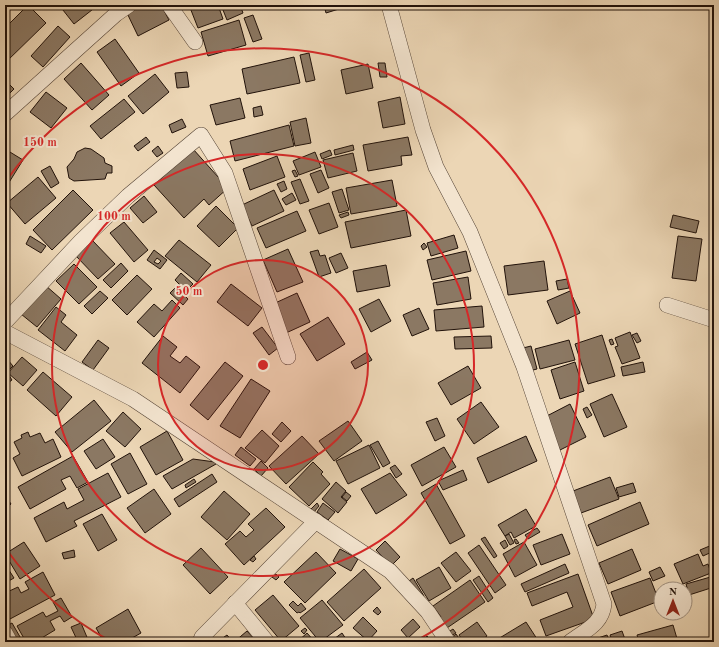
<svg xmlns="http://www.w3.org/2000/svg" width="719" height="647" viewBox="0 0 719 647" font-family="'Old Standard TT',serif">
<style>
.building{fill:#8b7863;stroke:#21120a;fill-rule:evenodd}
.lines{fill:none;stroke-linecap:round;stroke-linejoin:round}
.minor-casing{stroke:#544335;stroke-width:16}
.minor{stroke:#f3e4cf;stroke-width:15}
.ring{fill:none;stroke:#d62828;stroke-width:2}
.centre{fill:#d62828;stroke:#f3e4cf;stroke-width:2}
.ring-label{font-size:12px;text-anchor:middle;font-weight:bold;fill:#d62828;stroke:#f3e4cf;stroke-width:4;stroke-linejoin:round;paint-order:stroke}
</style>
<rect width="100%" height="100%" fill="#ecd6b5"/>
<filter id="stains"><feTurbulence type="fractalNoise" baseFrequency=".005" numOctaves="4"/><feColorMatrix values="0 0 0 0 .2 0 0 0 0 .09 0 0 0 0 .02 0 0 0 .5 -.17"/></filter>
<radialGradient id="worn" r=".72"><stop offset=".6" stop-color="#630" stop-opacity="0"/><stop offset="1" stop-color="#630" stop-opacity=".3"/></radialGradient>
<g class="building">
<path d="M28,5l18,18 -40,39 -1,-34z"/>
<path d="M59,5h38v1l-23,18z"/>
<path d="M143,5h18l8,15 -31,16 -11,-23z"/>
<path d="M189,5h29l5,14 -25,9z"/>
<path d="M221,5h19l3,8 -16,7z"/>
<path d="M324,5h17l1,3 -16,5z"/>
<path d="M253,15l9,24 -9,3 -9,-24z"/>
<path d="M239,20l7,25 -38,11 -7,-24z"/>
<path d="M58,26l12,11 -27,30 -12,-11z"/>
<path d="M115,39l24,34 -18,13 -24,-34z"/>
<path d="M309,53l6,27 -9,2 -6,-27z"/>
<path d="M294,57l6,26 -53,11 -5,-25z"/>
<path d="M81,63l28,32 -17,15 -28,-31z"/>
<path d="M378,63h7l2,14h-7z"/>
<path d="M368,64l5,24 -27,6 -5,-24z"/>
<path d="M187,72l2,15 -12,1 -2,-15z"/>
<path d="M155,74l14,18 -26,22 -15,-18z"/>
<path d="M7,82l7,7 -9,9v-15z"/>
<path d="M46,92l21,16 -16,20 -21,-16z"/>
<path d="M400,97l5,27 -22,4 -5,-26z"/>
<path d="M240,98l5,20 -29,7 -6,-20z"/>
<path d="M124,99l11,13 -34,27 -11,-13z"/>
<path d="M261,106l2,9 -9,2 -1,-9z"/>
<path d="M306,118l5,25 -16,3 -5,-24z"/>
<path d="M182,119l4,8 -14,6 -3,-8z"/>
<path d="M289,125l5,21 -59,15 -5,-20z"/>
<path d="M146,137l4,5 -12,9 -4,-5z"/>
<path d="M408,137l4,18 -11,1 1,9 -34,6 -5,-26z"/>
<path d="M353,145l1,5 -19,5 -1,-5z"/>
<path d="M158,146l5,7 -6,4 -5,-6z"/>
<path d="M85,148l6,1 13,9 1,5 7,3v7h-5l-2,6 -31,2 -5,-3 -2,-11 7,-8 3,-7z"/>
<path d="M5,149l18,11 -15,24 -3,-1z"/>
<path d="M193,149l35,39 -19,17 -5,-6 -20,19 -30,-33z"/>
<path d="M330,150l2,5 -10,4 -2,-5z"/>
<path d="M315,152l6,15 -22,8 -6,-14z"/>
<path d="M353,153l4,18 -29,7 -5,-18z"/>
<path d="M277,156l8,21 -35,13 -7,-21z"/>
<path d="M50,166l9,17 -8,5 -10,-17z"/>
<path d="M295,170l3,6 -3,1 -3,-6z"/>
<path d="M321,170l8,18 -11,5 -8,-19z"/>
<path d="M38,177l18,21 -31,26 -18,-21z"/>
<path d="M300,179l9,22 -9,3 -9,-22z"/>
<path d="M392,180l5,26 -46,8 -5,-26z"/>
<path d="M284,181l3,8 -6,3 -4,-8z"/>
<path d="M342,189l7,21 -10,3 -7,-21z"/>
<path d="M73,190l20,20 -41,40 -19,-20z"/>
<path d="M274,190l10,21 -32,15 -10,-21z"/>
<path d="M292,193l4,7 -10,5 -4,-6z"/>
<path d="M144,196l13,16 -14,11 -13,-15z"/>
<path d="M329,203l9,24 -19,7 -10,-24z"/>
<path d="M216,206l22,22 -19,19 -22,-21z"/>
<path d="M406,210l5,26 -60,12 -6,-26z"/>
<path d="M297,211l9,20 -40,17 -9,-20z"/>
<path d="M348,212l1,3 -8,3 -2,-3z"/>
<path d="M673,215l26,6 -3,12 -26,-6z"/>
<path d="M124,222l24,28 -14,12 -24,-29z"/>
<path d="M454,235l4,13 -27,8 -4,-13z"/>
<path d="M30,236l16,10 -5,7 -15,-9z"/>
<path d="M678,236l24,3 -6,42 -24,-3z"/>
<path d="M92,240l23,24 -17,15 -22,-23z"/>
<path d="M179,240l32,25 -14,17 -32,-26z"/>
<path d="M424,243l3,4 -4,3 -2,-4z"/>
<path d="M288,249l15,33 -26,10 -14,-32z"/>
<path d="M154,250l13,10 -7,9 -13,-9zM157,258l4,3 -3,3 -4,-2z"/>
<path d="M318,250l2,6 5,-1 6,18 -12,4 -9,-25z"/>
<path d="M466,251l5,20 -39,9 -5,-20z"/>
<path d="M341,253l7,15 -12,5 -7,-15z"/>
<path d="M544,261l4,29 -40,5 -4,-29z"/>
<path d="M121,263l7,8 -17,17 -8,-8z"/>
<path d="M74,264l23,23 -18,17 -23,-23z"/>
<path d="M386,265l4,21 -33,6 -4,-21z"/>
<path d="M181,273l12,11 -7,7 -11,-11z"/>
<path d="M137,275l15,14 -25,26 -15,-15z"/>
<path d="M468,277l3,22 -34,6 -4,-22z"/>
<path d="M567,279l2,9 -11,2 -2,-9z"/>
<path d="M231,284l31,24 -14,18 -31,-24z"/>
<path d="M45,285l16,14 -24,28 -16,-13z"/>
<path d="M176,287l12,12 -5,6 -13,-12z"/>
<path d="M100,291l8,7 -16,16 -8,-8z"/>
<path d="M570,291l10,22 -23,11 -10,-23z"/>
<path d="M297,293l13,29 -24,11 -13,-29z"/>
<path d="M379,299l12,22 -20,11 -12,-23z"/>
<path d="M172,300l8,8 -26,29 -17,-15 17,-18 8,7z"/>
<path d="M482,306l2,21 -48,4 -2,-21z"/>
<path d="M56,307l10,8 -5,7 16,13 -12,16 -27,-21z"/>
<path d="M419,308l10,21 -17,7 -9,-21z"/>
<path d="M328,317l17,27 -28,17 -17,-27z"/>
<path d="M262,327l16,21 -9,7 -16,-22z"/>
<path d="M630,332l10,26 -18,6 -7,-17 3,-1 -3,-8z"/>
<path d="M637,333l4,8 -4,2 -5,-8z"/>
<path d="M602,335l13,41 -27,8 -13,-40z"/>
<path d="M163,336l14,11 -7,9 10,7 6,-7 14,11 -20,26 -38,-30z"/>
<path d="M491,336l1,12 -37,1 -1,-12z"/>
<path d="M612,339l2,5 -3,1 -2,-5z"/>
<path d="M98,340l11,8 -16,22 -11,-8z"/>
<path d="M569,340l6,20 -35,9 -5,-20z"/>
<path d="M531,346l6,23 -8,2 -6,-23z"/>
<path d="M367,352l5,8 -17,9 -4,-7z"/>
<path d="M22,357l15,13 -14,16 -15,-13z"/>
<path d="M7,359l6,7 -4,4 -4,-4v-4z"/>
<path d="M225,362l18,14 -35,44 -18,-15z"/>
<path d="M575,362l9,29 -24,8 -9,-29z"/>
<path d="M643,362l2,10 -22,4 -2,-9z"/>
<path d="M468,366l13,22 -30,17 -13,-22z"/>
<path d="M5,369l7,11 -7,5z"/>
<path d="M43,372l29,25 -16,19 -29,-26z"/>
<path d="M251,379l19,12 -30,47 -20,-12z"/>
<path d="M612,394l15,33 -23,10 -14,-33z"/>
<path d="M94,400l17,21 -39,31 -17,-20z"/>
<path d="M481,402l18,25 -25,17 -17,-25z"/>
<path d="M570,404l16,33 -26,13 -17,-32z"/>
<path d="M587,407l5,8 -5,3 -4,-9z"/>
<path d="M123,412l18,17 -16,18 -19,-16z"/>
<path d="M437,418l8,18 -10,5 -9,-19z"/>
<path d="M348,421l14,20 -28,20 -15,-20z"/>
<path d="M282,422l9,9 -10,11 -9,-8z"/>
<path d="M262,430l17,16 -14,17 -20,-15z"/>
<path d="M167,431l16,29 -27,15 -16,-28z"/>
<path d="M28,432l2,5 10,-4 5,10 8,-4 8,18 -39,19 -9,-18 7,-4 -6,-12 8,-4 -1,-3z"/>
<path d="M302,436l17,18 -33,30 -17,-18z"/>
<path d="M526,436l11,25 -49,22 -11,-25z"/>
<path d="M103,439l12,18 -19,12 -12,-18z"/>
<path d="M378,441l12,22 -7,4 -13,-22z"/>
<path d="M369,445l11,23 -32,16 -12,-23z"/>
<path d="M241,447l15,12 -6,7 -15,-11z"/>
<path d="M444,447l12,20 -34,19 -11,-21z"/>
<path d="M130,453l17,31 -19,10 -17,-30z"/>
<path d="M73,456l15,26 -11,6 -7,-12 -9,4 5,9 -36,20 -12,-22z"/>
<path d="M193,459l22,3 1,2 -44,25 -9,-13z"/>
<path d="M261,461l7,7 -7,8 -7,-7z"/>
<path d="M313,462l10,10 -2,2 9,10 -21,22 -20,-19z"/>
<path d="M395,465l7,9 -6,4 -6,-10z"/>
<path d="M463,470l4,10 -24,10 -5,-9z"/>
<path d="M108,473l13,24 -47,24 3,5 -31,16 -12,-24 30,-16 3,7 17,-9 -6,-11z"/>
<path d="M390,473l17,22 -31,19 -15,-25z"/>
<path d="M212,474l5,8 -38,25 -5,-8z"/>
<path d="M610,477l9,22 -38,14 -8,-22z"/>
<path d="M194,479l2,3 -10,6 -1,-3z"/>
<path d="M336,482l10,9 -5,6 6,5 -9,11 -16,-14z"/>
<path d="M633,483l3,9 -17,5 -3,-9z"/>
<path d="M436,484l29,52 -15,8 -29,-51z"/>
<path d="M154,489l17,25 -26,19 -18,-25z"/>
<path d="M224,491l26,23 -23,26 -26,-23z"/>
<path d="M346,492l5,4 -4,5 -5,-4z"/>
<path d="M5,495l6,9 -6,5z"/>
<path d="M640,502l9,22 -52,22 -9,-21z"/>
<path d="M317,503l2,3 -5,6 -3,-3z"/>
<path d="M323,503l12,9 -7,8 -11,-8z"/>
<path d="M266,508l19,19 -41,38 -19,-21 15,-13 6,6 8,-7 -6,-6z"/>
<path d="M526,509l10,17 -22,12 -3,-6 -6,4 -7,-11z"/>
<path d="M102,514l15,26 -19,11 -15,-27z"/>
<path d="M537,528l3,4 -12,7 -3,-4z"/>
<path d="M509,534l5,9 -4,2 -5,-9z"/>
<path d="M562,534l8,20 -29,11 -8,-20z"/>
<path d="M485,537l12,19 -3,2 -13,-19z"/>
<path d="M516,539l3,4 -3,1 -2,-4z"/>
<path d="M505,540l3,6 -4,3 -4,-6z"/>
<path d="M385,541l15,16 -9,9 -15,-16z"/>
<path d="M24,542l16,24 -20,13 -15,-25z"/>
<path d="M524,542l13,23 -22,12 -12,-23z"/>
<path d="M479,545l27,40 -11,8 -27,-40z"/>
<path d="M712,545l2,6 -11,5 -3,-6z"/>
<path d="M201,548l27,29 -18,17 -27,-29z"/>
<path d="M340,549l18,10 -7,12 -18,-10z"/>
<path d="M632,549l9,21 -33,14 -9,-21z"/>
<path d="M74,550l1,7 -11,2 -2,-6z"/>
<path d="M316,552l20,21 -31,30 -21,-21z"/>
<path d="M456,552l15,19 -15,11 -15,-19z"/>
<path d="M698,554l5,12 5,-2 3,9 -28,11 -9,-20z"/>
<path d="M254,556l2,3 -3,3 -3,-2z"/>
<path d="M5,564l9,14 -9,5z"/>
<path d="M565,564l4,9 -44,19 -4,-8z"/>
<path d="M439,567l12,21 -22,13 -13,-21z"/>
<path d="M660,567l5,9 -12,5 -4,-9z"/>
<path d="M364,569l17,19 -37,33 -17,-19z"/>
<path d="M43,572l12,23 -45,24 -5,-10v-16l13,-6 3,6 8,-4 -4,-7z"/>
<path d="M276,574l3,3 -3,3 -4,-3z"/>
<path d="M578,574l16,45 -48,17 -6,-16 33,-13 -6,-15 -35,14 -5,-13z"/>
<path d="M479,576l14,22 -5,4 -15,-22z"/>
<path d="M714,576v11l-25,8 -3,-11z"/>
<path d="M413,578l11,18 -4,3 -11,-18z"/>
<path d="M650,578l9,23 -39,15 -9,-24z"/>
<path d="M470,580l15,22 -41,28 -7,-10 4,-3 -8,-11z"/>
<path d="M670,583l4,6h-13v2l-1,-2z"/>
<path d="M273,595l26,31 -18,15 -26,-31z"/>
<path d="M61,598l11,19 -8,5 -4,-6 -10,5 5,9 -20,12h-9l-9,-16 26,-14 3,5 12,-6 -5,-9z"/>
<path d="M322,600l21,25 -23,17 -20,-24z"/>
<path d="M293,601l5,5 3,-3 5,6 -6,4 -1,-1 -2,1 -8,-8z"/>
<path d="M377,607l4,5 -3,3 -5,-4z"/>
<path d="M128,609l13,24 -16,9h-21l-8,-14z"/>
<path d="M363,617l14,14 -9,10 -15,-13z"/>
<path d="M413,619l7,8 -12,11 -7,-8z"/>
<path d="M477,622l10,14 -8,6h-15l-5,-7z"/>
<path d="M526,622l13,20h-46z"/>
<path d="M12,623l11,19h-7l-10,-16z"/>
<path d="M81,623l8,19h-11l-7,-15z"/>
<path d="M673,625l5,17h-39l-2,-7z"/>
<path d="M305,628l2,2 -3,4 -3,-3z"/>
<path d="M453,629l3,4 -7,4 -2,-4z"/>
<path d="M247,631l10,11h-23z"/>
<path d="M622,631l4,11h-13l-3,-7z"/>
<path d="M307,633l8,9h-18z"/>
<path d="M342,633l6,9h-18z"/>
<path d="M456,634l5,7 -9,1 -2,-3z"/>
<path d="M227,635l6,7h-16z"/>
<path d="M607,635l3,7h-24z"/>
<path d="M427,636l5,5 -10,1z"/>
</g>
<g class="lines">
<defs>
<g id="minor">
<path d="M169,5l26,37"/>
<path d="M389,5l34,125 13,37 34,65 54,135 80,237c-2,20 -18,26 -34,38"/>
<path d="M5,114l111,-100 13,-9"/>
<path d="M667,305l47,15"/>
<path d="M5,322l76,-81 47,-45 73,-61 24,38 63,184"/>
<path d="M5,332l128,67 257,172 38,41 20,30"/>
<path d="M235,603l32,39"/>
<path d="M5,633l5,9"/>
<path d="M200,642l2,-5 114,-116"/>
</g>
</defs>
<use href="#minor" class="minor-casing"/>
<use href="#minor" class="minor"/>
</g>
<circle cx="263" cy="365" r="105" fill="#d62828" fill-opacity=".12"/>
<g class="ring">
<circle cx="263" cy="365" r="105"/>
<circle cx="263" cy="365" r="211"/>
<path d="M110 641A316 316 0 0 1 6 549M6 181A316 316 0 1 1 416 641"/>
</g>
<circle cx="263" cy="365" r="6" class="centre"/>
<g class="ring-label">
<text x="40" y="146">150 m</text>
<text x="114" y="220">100 m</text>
<text x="189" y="295">50 m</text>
</g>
<rect width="719" height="647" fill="none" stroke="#ecd6b5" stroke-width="20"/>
<rect x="6" y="6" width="707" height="635" fill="none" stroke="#21120a" stroke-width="2"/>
<rect x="10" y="10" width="699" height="627" fill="none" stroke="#21120a"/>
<g transform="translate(673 601)"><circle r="19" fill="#f3e4cf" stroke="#9f9080"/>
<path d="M0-3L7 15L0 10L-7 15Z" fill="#8f2418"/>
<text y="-6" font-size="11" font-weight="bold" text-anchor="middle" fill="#21120a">N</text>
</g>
<rect width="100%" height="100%" filter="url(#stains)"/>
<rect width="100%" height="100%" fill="url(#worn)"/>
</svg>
